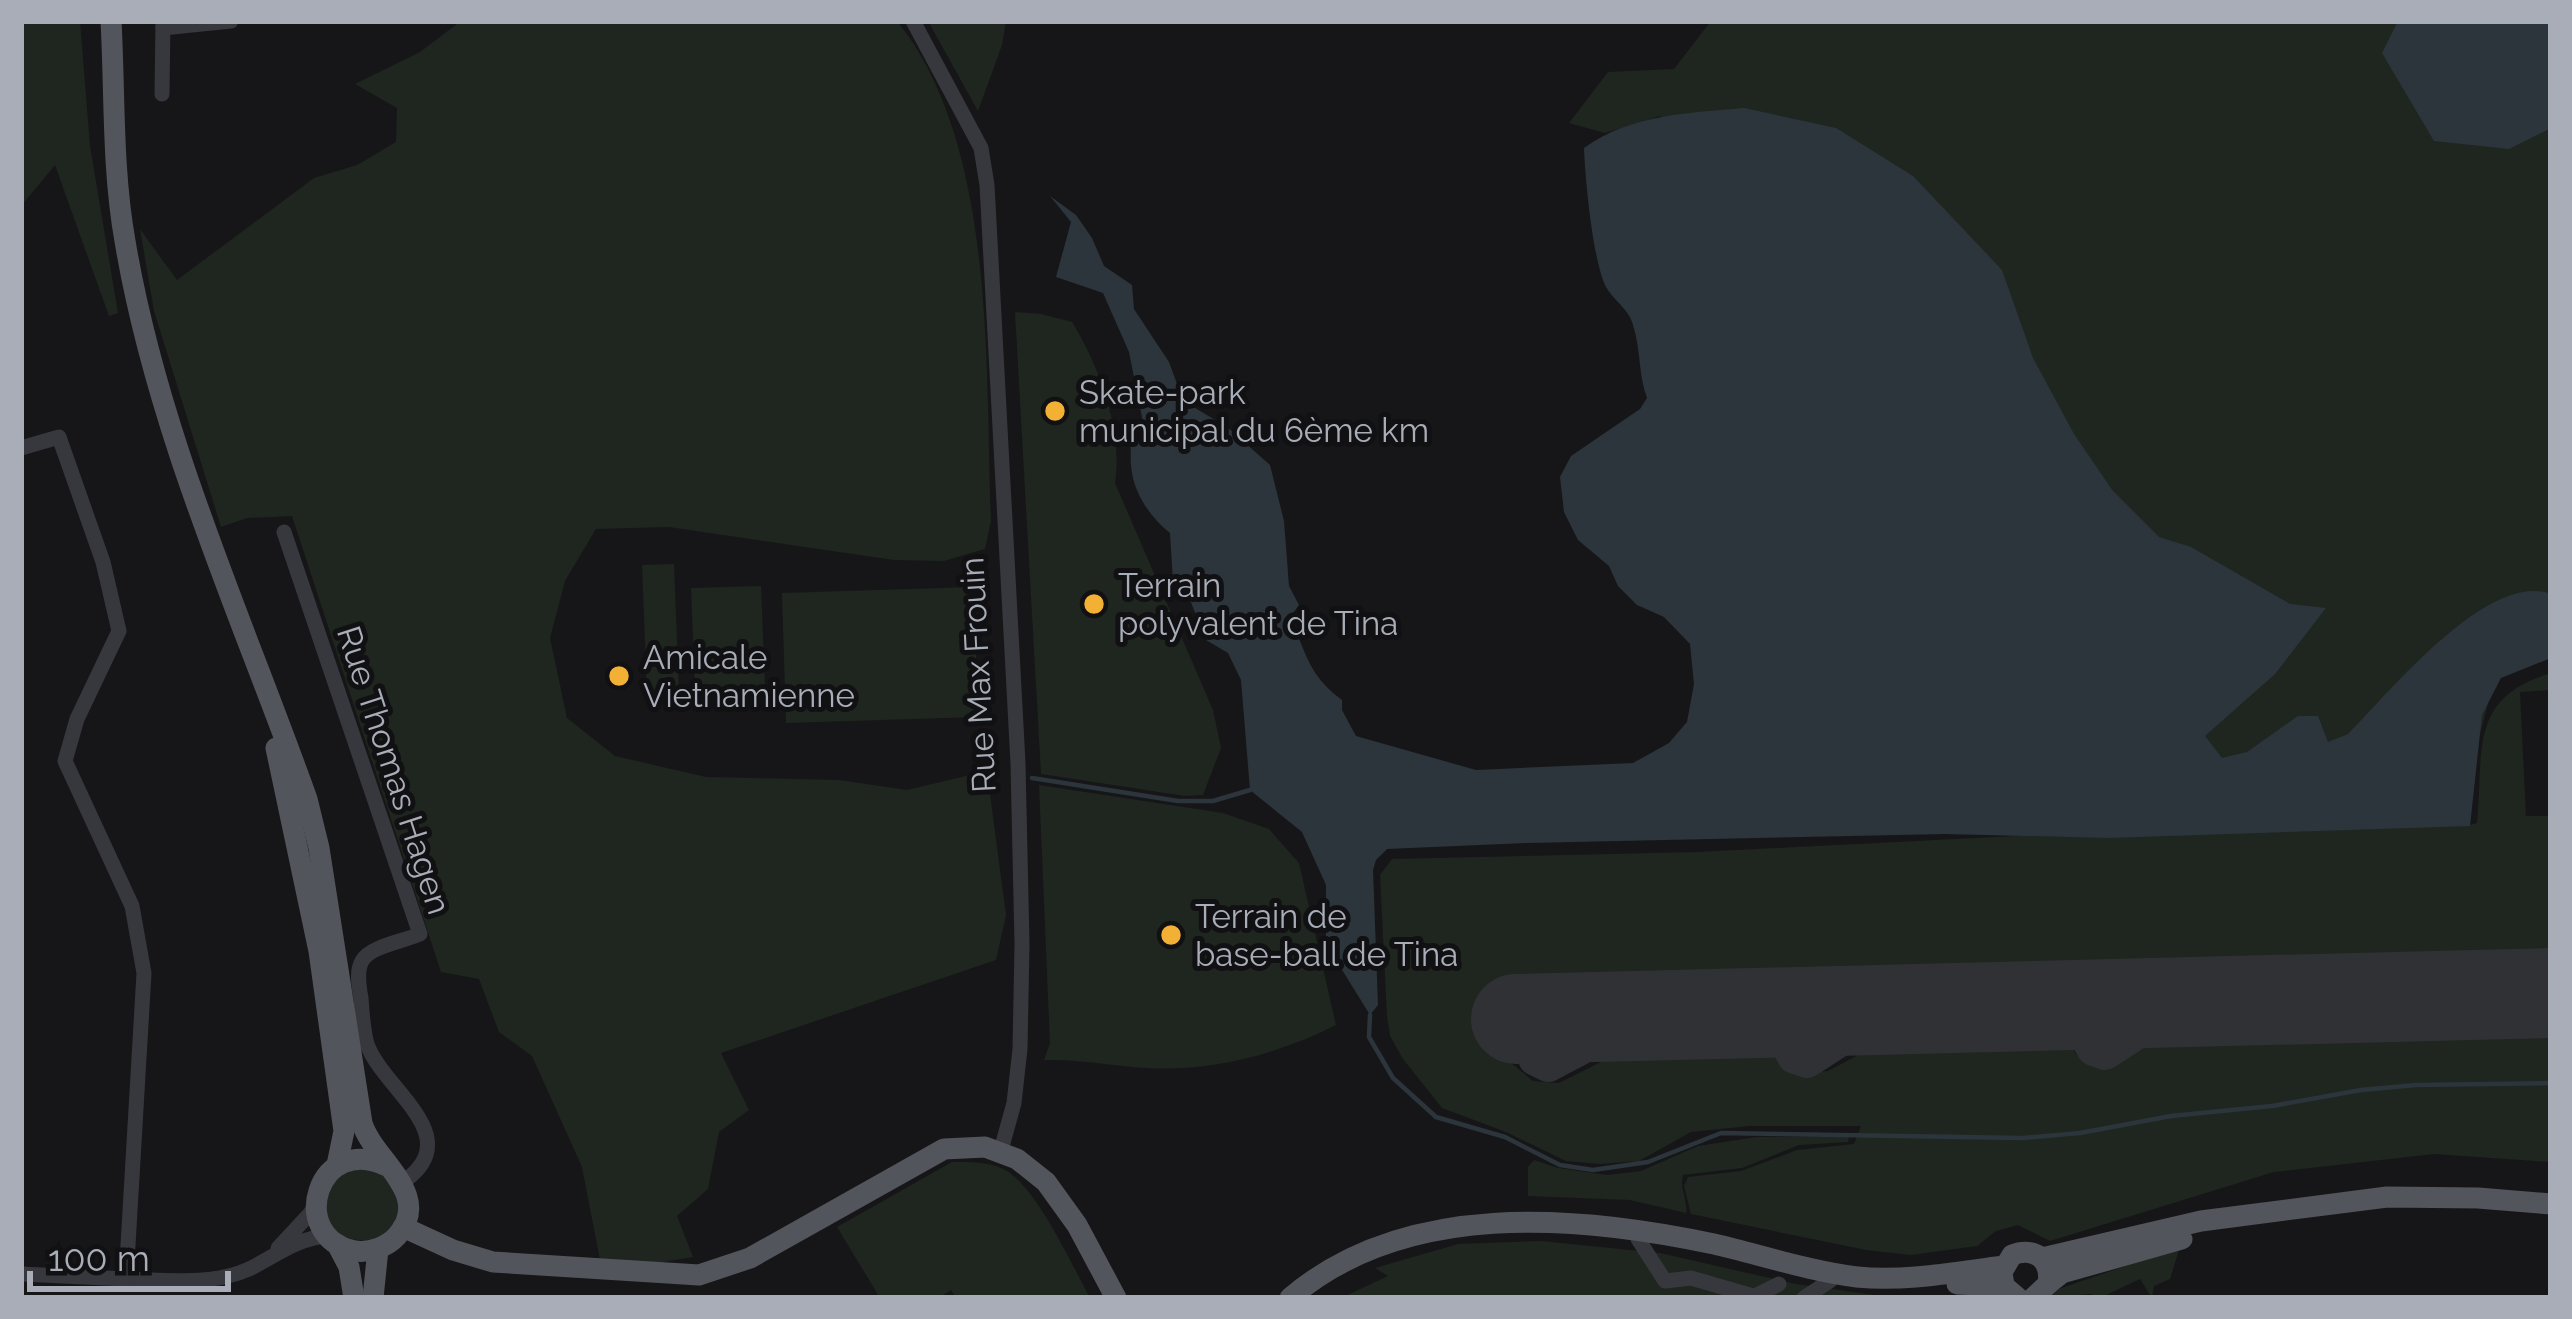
<svg xmlns="http://www.w3.org/2000/svg" width="2572" height="1319" viewBox="0 0 2572 1319" font-family="Raleway,sans-serif">
<style>
.green{fill:#1e261f}
.water{fill:#2c353c}
.lines{fill:none;stroke-linecap:round;stroke-linejoin:round}
.stream{stroke:#2c353c;stroke-width:4.5}
.taxiway{stroke:#303135;stroke-width:36}
.runway{stroke:#303135;stroke-width:90}
.minor{stroke:#37383d;stroke-width:15}
.major{stroke:#53555c;stroke-width:21}
.poi-dot{fill:#f2b134;stroke:#111113;stroke-width:4.5}
.labels{text-anchor:middle;dominant-baseline:central;stroke-width:10;stroke-linejoin:round;paint-order:stroke}
.poi-label{font-size:33px;fill:#a8adb8;stroke:#111113;text-anchor:start}
.street-label{font-size:33px;fill:#a8adb8;stroke:#111113}
</style>
<rect width="100%" height="100%" fill="#161618"/>
<g class="green">
<path d="M21,21h59l10,125 28,167 -9,3 -54,-151 -34,41z"/>
<path d="M461,21h436c100,123 88,348 94,500l-6,28 -41,12 -50,-1 -225,-33 -73,2 -31,52 -15,57 17,80 48,38 91,21 133,3 68,10 80,-19 19,144 -10,45 -275,93 28,57 -30,22 -11,57 -31,27 16,41 -36,6 -57,-3 -18,-93 -50,-111 -33,-24 -20,-53 -38,-7 -149,-456 -45,2 -26,9 -67,-216 -14,-82 37,51 137,-102 43,-13 39,-23 1,-34 -42,-24 65,-32z"/>
<path d="M928,21h78l-4,24 -24,66z"/>
<path d="M1711,21h840v617l-277,192 23,-1 193,-133 -14,54 -6,75 7,-2c7,-74 -9,-125 74,-150v17l-31,2 6,124h25v146l-1044,26 3,74 23,19 26,2 62,-31 138,-7 37,29 32,-3 51,-27 190,-6c16,55 67,14 98,-4l384,-7v135l-117,-8 -160,18 -224,69 -32,-16 -22,6 -19,15 -66,9 -45,-5 -175,-36 -7,-28 4,-9 53,-6 56,-21 57,-6 7,-18h-111l-59,6 -52,29 -39,3 -34,-3 -60,-29 -64,-24 -39,-49 -13,-23 -3,-20 -7,-141 12,-16 305,-7 355,-18 -392,-718 -55,17 -36,-10 39,-51 66,-3z"/>
<path d="M1015,312l26,2 31,8c28,45 51,109 43,161l98,227 8,38 -18,47 -18,1 -144,-22z"/>
<path d="M674,564l5,128 -32,1 -5,-128z"/>
<path d="M761,586l4,101 -70,3 -4,-102z"/>
<path d="M974,587l4,130 -192,6 -4,-130z"/>
<path d="M1039,785l184,28 46,16 30,34 37,162c-57,29 -125,47 -189,43 -35,-2 -68,-9 -103,-8l6,-17z"/>
<path d="M1757,1137h92l-1,5 -49,3 -57,23 -59,7c-4,14 5,24 3,38l-56,-13 -102,-4v-29l6,-7 24,8 49,7 34,-4 57,-25z"/>
<path d="M952,1162c18,0 38,-1 55,9 31,19 65,94 83,127h-134l-5,-8 -12,8h-59l-43,-71z"/>
<path d="M381,1168l22,33 -13,34c-31,12 -73,4 -64,-39 1,-8 10,-18 15,-25z"/>
<path d="M1541,1241l119,12 136,31 100,14h-555l47,-22 -13,-8 83,-24z"/>
<path d="M2180,1247l-10,32 -16,7 -2,12 -12,-19 -40,19 -10,-4 -41,4 7,-8z"/>
</g>
<g class="water">
<path d="M2398,21h153v107l-42,21 -75,-8 -52,-88z"/>
<path d="M1744,108l92,20 77,48 89,94 31,88 41,76 39,57 46,46 32,10 99,57 36,4 -51,66 -70,62 17,22 25,-6 51,-36h20l10,26 20,-8c40,-40 140,-164 203,-140v64l-50,20 -19,37 -12,111 -361,12 -164,-4 -418,9 -140,6 -11,11 -3,10 5,135 -8,10 -39,-63 -5,-16v-51l-24,-53 -52,-42 -9,-110 -13,-27 -22,-13 -20,-50 -13,-9 -3,-48c-20,-16 -37,-40 -39,-68 -1,-11 1,-19 -2,-30l14,-13 -14,-70 -26,-59 -47,-16 15,-55 -21,-26 26,19 16,23 12,28 28,19 2,24 35,53 8,22 18,24 32,19 43,38 14,56 5,65 10,19 -9,12c16,35 18,58 52,83v10l14,26 120,34 157,-7 36,-20 18,-21 7,-38 -4,-40 -26,-27 -27,-12 -19,-19 -9,-20 -31,-26 -14,-28 -4,-35 11,-21 69,-47 7,-11c-9,-25 -6,-48 -14,-73 -4,-16 -19,-24 -27,-38 -13,-25 -21,-109 -22,-139 47,-34 105,-35 160,-40z"/>
</g>
<g class="lines">
<g class="stream">
<path d="M1032,778l146,23h35l37,-11"/>
<path d="M1370,1015l-1,22 24,41 43,39 69,20 55,28 33,5 55,-8 73,-29 302,5 57,-5 91,-17 101,-10 89,-16 55,-5 135,-2"/>
</g>
<g class="taxiway">
<path d="M2129,1004l-23,-8 -17,10 -6,22 11,20 11,4 77,-50"/>
<path d="M1831,1011l-23,-7 -18,10 -6,22 11,20 12,4 77,-50"/>
<path d="M1580,1017l-20,-7 -21,7 -11,19 8,22 12,6 91,-48"/>
</g>
<path class="runway" d="M1516,1019l1035,-26"/>
<g class="minor">
<path d="M913,21l68,127 6,37 31,578 4,181 -2,105 -6,54 -13,47"/>
<path d="M163,28l68,-7"/>
<path d="M162,94l1,-73"/>
<path d="M21,448l38,-11 44,125 16,69 -42,88 -12,42 67,145 12,67 -18,306c40,1 86,7 123,-10 25,-12 48,-31 78,-33"/>
<path d="M284,532l136,402c-15,7 -50,12 -58,27 -6,10 -3,26 -1,37 1,14 2,32 6,46 16,46 102,92 36,138"/>
<path d="M1638,1239l27,42 26,-3 69,20"/>
<path d="M278,1248l38,-41"/>
<path d="M21,1274l105,5"/>
<path d="M1755,1296l24,-12"/>
<path d="M1804,1298l27,-18"/>
</g>
<g class="major">
<path d="M111,21c4,73 1,147 14,220 32,192 117,376 182,558l12,49 43,275c11,37 72,71 35,113 -10,11 -27,17 -42,15 -69,-13 -38,-121 34,-84"/>
<path d="M276,748l43,203 25,180 -7,34"/>
<path d="M403,1227l50,23 40,12 206,13 51,-17 194,-109 41,-2 32,12 29,23 31,43 39,73"/>
<path d="M337,1244l12,23 5,31"/>
<path d="M2042,1258l159,-37 186,-24 91,1 73,6"/>
<path d="M1957,1284l47,2"/>
<path d="M2048,1284l14,-11 120,-34"/>
<path d="M373,1298l5,-49"/>
<path d="M1290,1298c114,-98 287,-83 424,-54 47,11 95,27 143,33 48,5 99,-5 147,-11"/>
<path d="M2018,1298l-14,-12 -2,-14 10,-17c23,-9 40,5 36,29l-15,14"/>
</g>
</g>
<g class="poi-dot">
<circle cx="1055" cy="411" r="12"/>
<circle cx="1094" cy="604" r="12"/>
<circle cx="619" cy="676" r="12"/>
<circle cx="1171" cy="935" r="12"/>
</g>
<g class="labels">
<g class="poi-label">
<text x="1079" y="392">Skate-park<tspan x="1079" dy="38">municipal du 6ème km</tspan></text>
<text x="1118" y="585">Terrain<tspan x="1118" dy="38">polyvalent de Tina</tspan></text>
<text x="643" y="657">Amicale<tspan x="643" dy="38">Vietnamienne</tspan></text>
<text x="1195" y="916">Terrain de<tspan x="1195" dy="38">base-ball de Tina</tspan></text>
</g>
<g class="street-label">
<text transform="translate(978 675) rotate(-93)">Rue Max Frouin</text>
<text transform="translate(394 770) rotate(72)">Rue Thomas Hagen</text>
</g>
</g>
<rect width="2572" height="1319" fill="none" stroke="#a8adb8" stroke-width="48"/>
<path d="M30 1271v18h198v-18" fill="none" stroke="#a8adb8" stroke-width="6"/>
<text x="48" y="1271" font-size="36" fill="#a8adb8" stroke="#111113" stroke-width="9" paint-order="stroke">100 m</text>
</svg>
